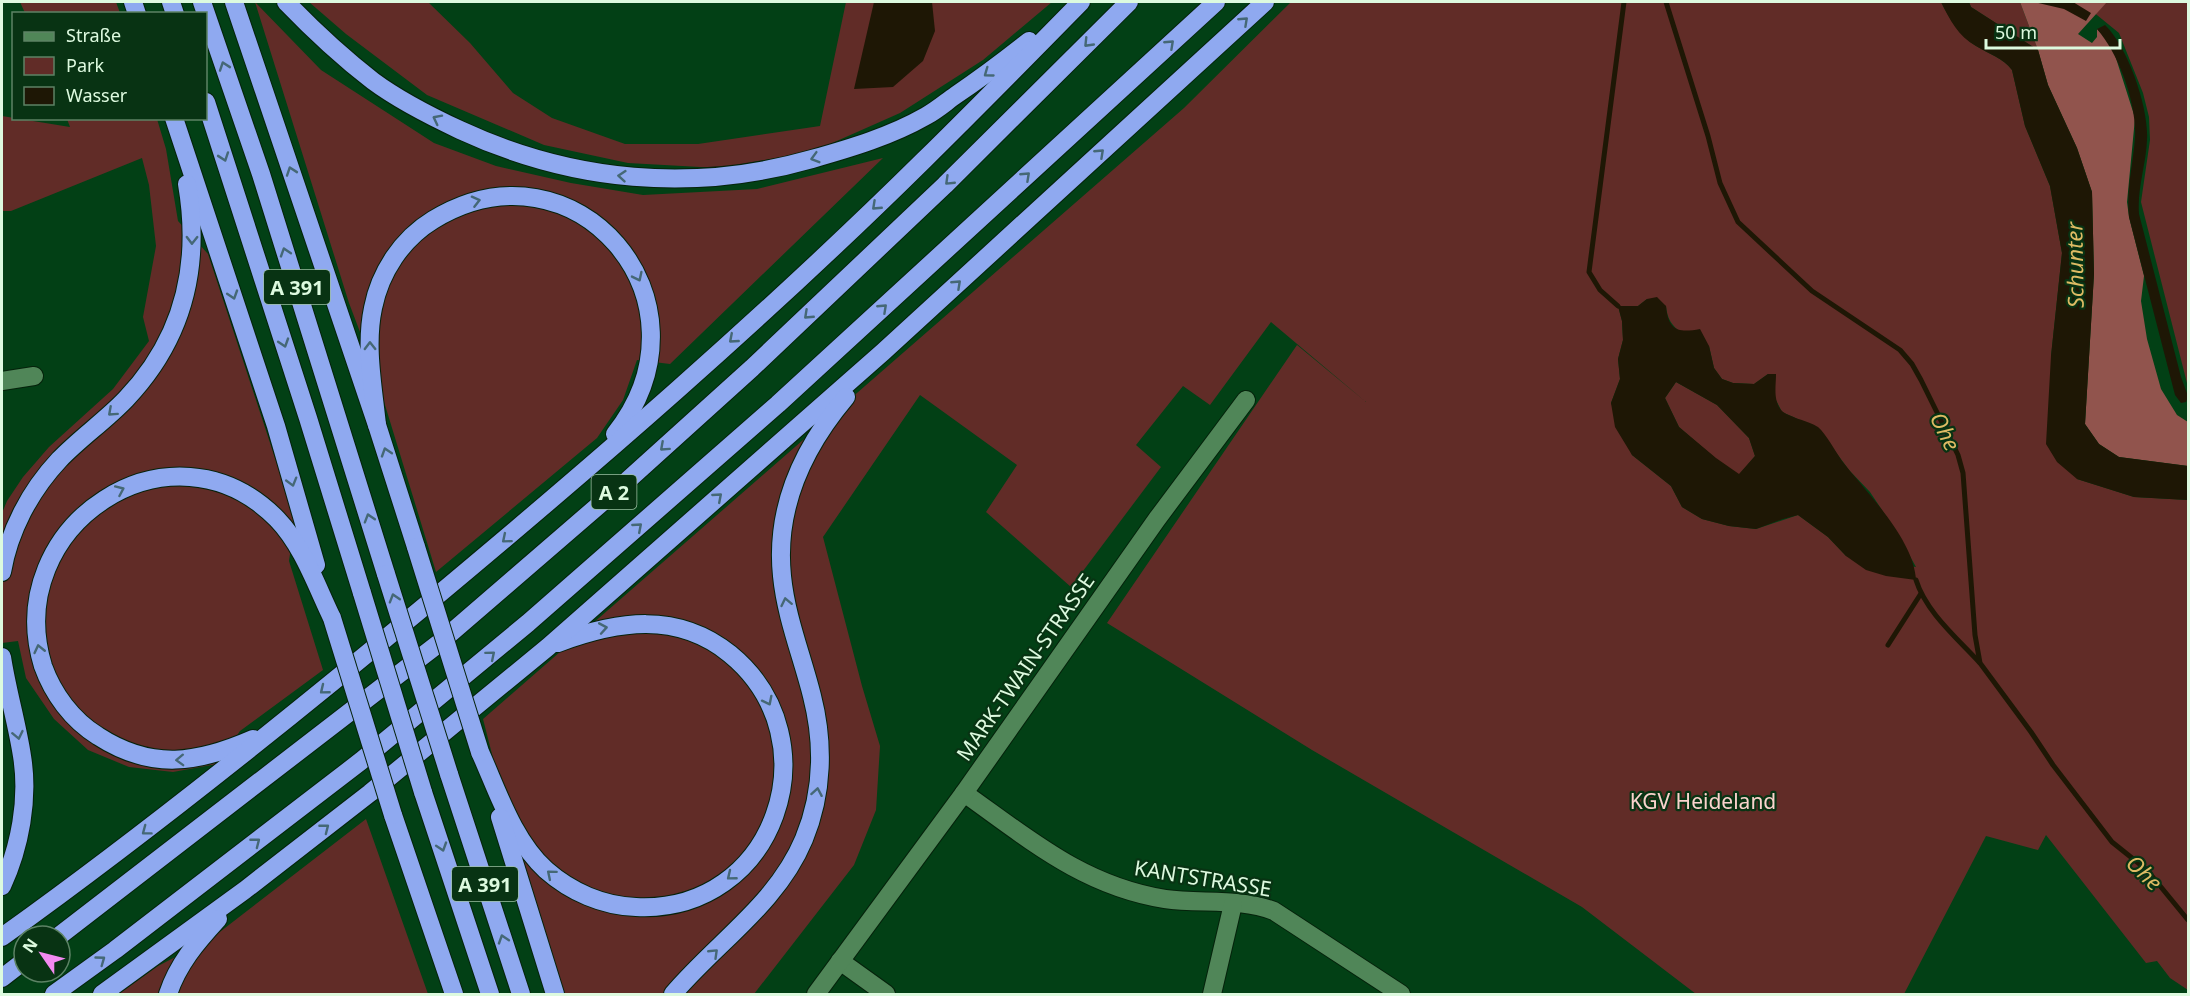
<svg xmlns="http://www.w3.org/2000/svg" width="2190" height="996" viewBox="0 0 2190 996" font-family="'Noto Sans',sans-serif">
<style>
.green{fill:#612c27;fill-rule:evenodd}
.forest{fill:#91544d}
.water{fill:#1e1705;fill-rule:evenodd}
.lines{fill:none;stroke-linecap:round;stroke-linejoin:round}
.stream{stroke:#1e1705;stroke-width:5}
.street-casing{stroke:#05220b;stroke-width:20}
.highway-casing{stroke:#05220b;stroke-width:20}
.street{stroke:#508658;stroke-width:18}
.highway{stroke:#8fa9f0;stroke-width:18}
.highway-bridge-casing{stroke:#05220b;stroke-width:20;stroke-linecap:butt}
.highway-bridge{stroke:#8fa9f0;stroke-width:18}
.oneway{stroke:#456876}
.labels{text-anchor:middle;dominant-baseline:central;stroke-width:4.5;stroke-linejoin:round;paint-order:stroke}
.shield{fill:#083313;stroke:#9dbea2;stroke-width:1.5}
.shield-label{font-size:20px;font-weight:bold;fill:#ddfadf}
.street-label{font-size:21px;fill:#ddfadf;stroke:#083313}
.park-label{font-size:21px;fill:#fbd3cd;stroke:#083313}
.water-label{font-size:22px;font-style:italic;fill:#debb64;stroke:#083313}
</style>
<rect width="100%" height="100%" fill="#024015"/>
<g class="green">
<path d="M20,2h96l4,11h-95z"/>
<path d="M255,2l66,68 113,73 62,23 75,17 72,12 114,-6 126,-31 -213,206 -33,-4 -14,40 -26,38 -161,134 -62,-203 -25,-66z"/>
<path d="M309,2h119l42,41 43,50 39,25 73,26h73l122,-18 26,-124h206l-69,58 -83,53 -88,39 -94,16 -90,-5 -84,-18 -117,-50 -81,-61z"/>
<path d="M1291,2h650c8,16 19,34 35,44 13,8 27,12 36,24l13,56 25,60 12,67 -11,103 26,123 57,18 54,3v490l-18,-12 -13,-17 -11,2 -100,-128 -8,15 -52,-14 -82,158h-208l-114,-87 -270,-157 -205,-127 190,-278 69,57 -95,-80 -61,83 -27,-19 -47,59 25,22 -90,120 -85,-75 31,-47 -97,-70 -97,142 39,149 18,60 -4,64 -22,55 -100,129h-190l-41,-119 -40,-156 701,-611zM1647,299l19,7c2,26 22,29 43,40l5,22 8,11 11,4 21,1 14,-10 7,24 7,14 36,16 31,42 21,22 26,39 20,36 -70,-11 -18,-19 -30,-22 -42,14 -27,-3 -27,-7 -20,-12 -11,-21 -39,-31 -21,-52 9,-24 -2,-20 5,-19 -1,-19 -4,-15h20z"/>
<path d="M1969,2h51l18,48 -67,-43z"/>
<path d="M2081,2h107v385l-47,-185 9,-62 -1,-23 -6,-24 -24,-60z"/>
<path d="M2,116l68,11 -3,-8h90l9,30 12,72 30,33 87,265 -6,42 34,109 -83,61 -23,33 -44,8 -44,-5 -41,-17 -34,-31 -28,-41 -8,-37 -16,2v-130l5,-12 16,-24 26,-30 64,-58 36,-48 -6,-24 13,-71 -7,-61 -7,-27 -131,53h-9z"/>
<path d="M1676,382l41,23 32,33 6,18 -16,19 -23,-16 -37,-32 -14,-29z"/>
<path d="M366,819l62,175h-309l39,-28 54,-28z"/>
</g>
<path class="forest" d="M2020,2h87l-29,32 14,9 5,-6v-8l11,12 6,11 21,66 -8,84 2,15 15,59 -3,25 6,38 14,50 16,26 11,7v44l-69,-9 -20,-13 -14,-20 9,-150 -2,-82 -15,-44 -29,-63 -10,-35z"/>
<g class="water">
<path d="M874,2h58l3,29 -12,30 -30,26 -39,2z"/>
<path d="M1941,2h28l2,5 67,43 10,35 29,63 15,44 2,82 -9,150 14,20 20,13 69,9v34l-54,-3 -57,-18 -20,-17 -11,-18 5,-88 11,-103 -12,-67 -25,-60 -13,-56c-9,-12 -23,-16 -36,-24 -18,-10 -26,-26 -35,-44z"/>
<path d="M2034,2h39l18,11 -5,8 -22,-12z"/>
<path d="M2105,25c23,22 44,83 42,115 -1,25 -10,48 -8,74l42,163 7,19 -2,6 -5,1 -6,-8 -46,-178c-3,-27 4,-52 6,-79 2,-34 -16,-84 -38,-109z"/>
<path d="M1657,297l9,9c2,25 13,27 34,23l9,17 5,22 8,11 11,4 21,1 14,-10h8c0,12 -3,26 5,36 6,7 28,11 37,17 8,7 18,25 24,34 24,31 72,78 74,119l-30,-4 -20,-6 -20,-14 -18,-19 -30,-22 -15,4 -27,10 -27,-3 -27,-7 -20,-12 -11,-21 -39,-31 -17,-28 -4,-24 9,-24 -2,-20 5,-19 -1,-19 -4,-15h20l9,-7zM1676,382l41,23 32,33 6,18 -16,18 -23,-16 -37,-31 -14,-29z"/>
</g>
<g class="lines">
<g class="stream">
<path d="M1666,2l42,134 12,47 18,39 74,69 88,59 12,14 9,16 37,75 5,18 12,162 5,28 51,69 22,33 59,77 35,28 41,50"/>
<path d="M1618,306l-18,-16 -11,-18 35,-270"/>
<path d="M1916,580c10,32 41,58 63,82"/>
<path d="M1888,645l32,-50"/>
</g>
<defs>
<g id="street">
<path d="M2,381l32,-5"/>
<path d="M964,793c65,46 119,93 201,106 36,5 75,-1 109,12l127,83"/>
<path d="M840,961l46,33"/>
<path d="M816,994l148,-201 193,-274 89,-119"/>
<path d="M1212,994l21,-90"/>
</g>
<g id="highway">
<path d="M133,2l4,12"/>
<path d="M171,2l4,12"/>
<path d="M202,2l59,172 125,400"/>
<path d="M234,2l143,423 39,122"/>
<path d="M286,2c27,28 56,55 87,79 27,20 57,35 87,49 112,52 233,63 352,29 39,-11 79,-23 114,-43 11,-6 20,-14 30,-21 25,-17 49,-35 73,-54"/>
<path d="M206,102l102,316 54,175"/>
<path d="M174,118l102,308 40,139"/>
<path d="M377,425c-4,-39 -12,-79 -4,-117 7,-36 29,-69 60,-88 142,-87 287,81 182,214"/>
<path d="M2,572c7,-41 28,-81 57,-112 21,-22 46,-39 67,-61 58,-61 75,-134 61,-215"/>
<path d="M2,657c5,33 15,66 20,99 7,43 -2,91 -20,130"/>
<path d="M253,739c-55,24 -101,32 -155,-3 -26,-16 -45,-42 -55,-70 -43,-141 129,-254 234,-147 26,27 39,66 55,99"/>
<path d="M480,752c18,40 33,88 66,118 25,22 57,36 90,37 139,7 199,-167 94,-253 -53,-43 -113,-33 -172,-11"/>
<path d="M449,774l72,220"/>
<path d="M423,792l67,202"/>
<path d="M393,815l61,179"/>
<path d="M500,817l55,177"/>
<path d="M59,936l379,-292 190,-164 124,-112 193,-183 184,-183"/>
<path d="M2,937c144,-103 282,-214 418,-327 173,-144 344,-292 504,-450 53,-52 105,-105 157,-158"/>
<path d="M2,978l22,-17"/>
<path d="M54,994l61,-44 246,-189 167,-138 250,-219 438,-402"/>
<path d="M102,994l143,-104 125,-97 178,-146 335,-295 382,-350"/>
<path d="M168,994c10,-30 28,-51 50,-75"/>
<path d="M673,994c44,-52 104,-90 131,-155 19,-46 20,-96 8,-143 -10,-40 -26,-79 -30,-120 -7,-68 21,-128 64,-179"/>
</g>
</defs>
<use href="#street" class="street-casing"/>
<use href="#highway" class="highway-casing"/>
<use href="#street" class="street"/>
<use href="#highway" class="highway"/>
<defs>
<g id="highway-bridge">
<path d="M416,547l64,205"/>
<path d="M386,574l63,200"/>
<path d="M362,593l61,199"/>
<path d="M332,618l61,197"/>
</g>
</defs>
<use href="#highway-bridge" class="highway-bridge-casing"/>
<use href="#highway-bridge" class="highway-bridge"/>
</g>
<defs><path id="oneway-chevron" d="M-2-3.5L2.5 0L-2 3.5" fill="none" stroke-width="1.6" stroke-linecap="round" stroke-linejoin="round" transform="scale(1.5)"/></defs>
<g class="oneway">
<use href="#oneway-chevron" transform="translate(1244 21) rotate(-43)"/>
<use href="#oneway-chevron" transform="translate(1088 43) rotate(134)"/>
<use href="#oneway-chevron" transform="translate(1170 44) rotate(-43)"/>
<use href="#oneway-chevron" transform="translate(224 66) rotate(-109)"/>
<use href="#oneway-chevron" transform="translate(988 73) rotate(144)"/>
<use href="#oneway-chevron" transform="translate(437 119) rotate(-153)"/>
<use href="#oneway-chevron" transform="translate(1100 153) rotate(-43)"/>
<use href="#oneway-chevron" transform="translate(224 157) rotate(71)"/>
<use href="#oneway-chevron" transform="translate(815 158) rotate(164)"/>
<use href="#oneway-chevron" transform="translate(291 171) rotate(-109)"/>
<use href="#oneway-chevron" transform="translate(622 176) rotate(-175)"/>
<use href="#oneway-chevron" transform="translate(1026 176) rotate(-43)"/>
<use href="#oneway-chevron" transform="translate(949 181) rotate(136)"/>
<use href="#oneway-chevron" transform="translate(476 201) rotate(-14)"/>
<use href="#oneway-chevron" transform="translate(876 206) rotate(137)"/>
<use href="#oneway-chevron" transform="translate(192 240) rotate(91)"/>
<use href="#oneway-chevron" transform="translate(285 252) rotate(-108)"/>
<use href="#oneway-chevron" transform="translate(638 277) rotate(64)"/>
<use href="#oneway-chevron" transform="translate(957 284) rotate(-43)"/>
<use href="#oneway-chevron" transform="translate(233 295) rotate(72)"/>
<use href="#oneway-chevron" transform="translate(883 308) rotate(-43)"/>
<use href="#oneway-chevron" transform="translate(808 315) rotate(137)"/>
<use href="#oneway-chevron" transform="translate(733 339) rotate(139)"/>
<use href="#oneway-chevron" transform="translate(284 343) rotate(72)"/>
<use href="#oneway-chevron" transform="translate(370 346) rotate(-91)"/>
<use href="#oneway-chevron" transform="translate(112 412) rotate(138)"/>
<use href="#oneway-chevron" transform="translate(664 447) rotate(138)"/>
<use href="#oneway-chevron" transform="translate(386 452) rotate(-108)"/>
<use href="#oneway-chevron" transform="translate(292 482) rotate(74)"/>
<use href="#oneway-chevron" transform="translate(120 490) rotate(-24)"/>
<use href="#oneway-chevron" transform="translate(718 497) rotate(-41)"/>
<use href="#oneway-chevron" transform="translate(369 518) rotate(-107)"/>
<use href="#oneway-chevron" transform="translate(638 527) rotate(-41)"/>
<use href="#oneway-chevron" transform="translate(506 539) rotate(140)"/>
<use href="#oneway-chevron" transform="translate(394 598) rotate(-107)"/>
<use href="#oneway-chevron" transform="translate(786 602) rotate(-102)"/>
<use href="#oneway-chevron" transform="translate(603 628) rotate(-10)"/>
<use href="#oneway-chevron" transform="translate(39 649) rotate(-103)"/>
<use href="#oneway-chevron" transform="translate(491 655) rotate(-40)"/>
<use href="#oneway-chevron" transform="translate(324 690) rotate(141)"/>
<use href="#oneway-chevron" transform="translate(768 701) rotate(63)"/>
<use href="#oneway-chevron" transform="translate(18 735) rotate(78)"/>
<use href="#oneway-chevron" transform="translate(180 760) rotate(178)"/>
<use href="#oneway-chevron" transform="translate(817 792) rotate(-80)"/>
<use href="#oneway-chevron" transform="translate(325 828) rotate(-38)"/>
<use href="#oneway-chevron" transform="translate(146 831) rotate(143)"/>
<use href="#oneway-chevron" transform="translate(256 842) rotate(-38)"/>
<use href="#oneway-chevron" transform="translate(442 847) rotate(72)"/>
<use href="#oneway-chevron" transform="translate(551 874) rotate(-140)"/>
<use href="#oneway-chevron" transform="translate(731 876) rotate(141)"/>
<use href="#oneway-chevron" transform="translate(503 939) rotate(-108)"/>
<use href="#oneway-chevron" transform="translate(714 953) rotate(-44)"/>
<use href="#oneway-chevron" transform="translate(101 960) rotate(-36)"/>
</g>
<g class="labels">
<g class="shield">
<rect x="264" y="270" width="66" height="34" rx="4.5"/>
<rect x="591.5" y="475" width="45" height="34" rx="4.5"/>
<rect x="452" y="867" width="66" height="34" rx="4.5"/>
</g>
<g class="shield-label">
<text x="297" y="287">A 391</text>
<text x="614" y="492">A 2</text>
<text x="485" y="884">A 391</text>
</g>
<g class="street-label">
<text transform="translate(1025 667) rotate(-55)">MARK-TWAIN-STRASSE</text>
<text transform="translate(1203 878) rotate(9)">KANTSTRASSE</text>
</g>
<g class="park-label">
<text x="1703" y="801">KGV Heideland</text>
</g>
<g class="water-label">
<text transform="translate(2074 265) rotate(-91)">Schunter</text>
<text transform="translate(1946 431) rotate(64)">Ohe</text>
<text transform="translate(2145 872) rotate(44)">Ohe</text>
</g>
</g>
<rect width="2190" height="996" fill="none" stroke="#ddfadf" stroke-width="6"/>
<rect x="12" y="12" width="195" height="108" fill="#083313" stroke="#5d8365" stroke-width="1.5"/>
<rect x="24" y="32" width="30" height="9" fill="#508658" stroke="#5d8365" stroke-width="1.5"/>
<text x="66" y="42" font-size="18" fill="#ddfadf">Straße</text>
<rect x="24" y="57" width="30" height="18" fill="#612c27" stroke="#5d8365" stroke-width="1.5"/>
<text x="66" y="72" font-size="18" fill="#ddfadf">Park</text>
<rect x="24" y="87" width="30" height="18" fill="#1e1705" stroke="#5d8365" stroke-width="1.5"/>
<text x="66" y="102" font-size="18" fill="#ddfadf">Wasser</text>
<g transform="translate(42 954) rotate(305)"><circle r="28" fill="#083313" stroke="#5d8365" stroke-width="1.5"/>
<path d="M0-4.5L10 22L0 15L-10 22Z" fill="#f38af1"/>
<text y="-9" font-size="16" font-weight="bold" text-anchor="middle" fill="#ddfadf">N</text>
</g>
<path d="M1986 39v9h134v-9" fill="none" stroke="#ddfadf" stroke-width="3"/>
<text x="1995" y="39" font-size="18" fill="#ddfadf" stroke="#083313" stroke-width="4.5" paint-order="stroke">50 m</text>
</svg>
